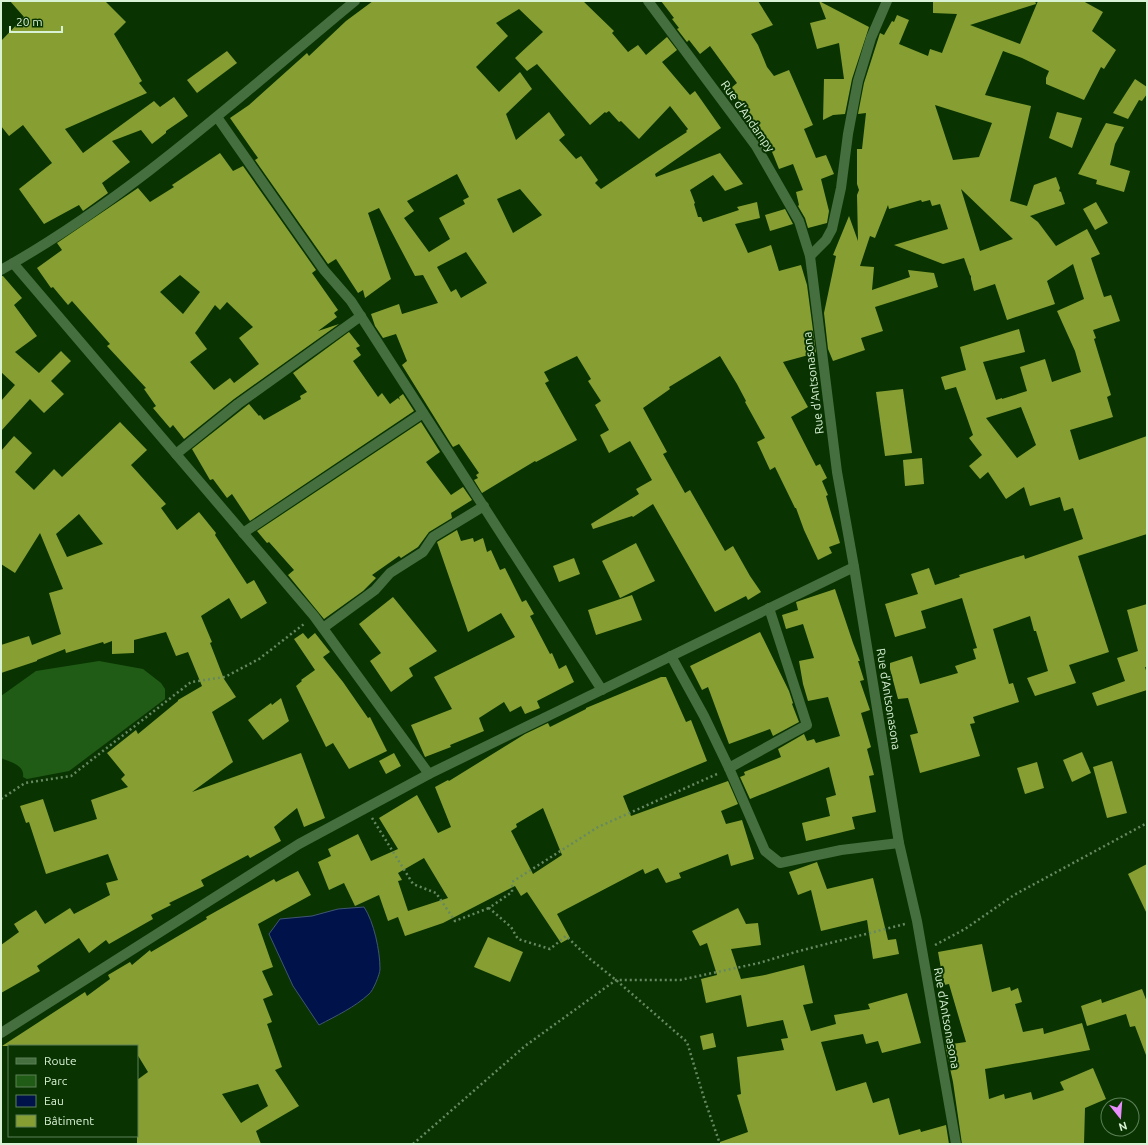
<svg xmlns="http://www.w3.org/2000/svg" width="1148" height="1145" viewBox="0 0 1148 1145" font-family="Ubuntu,sans-serif">
<style>
.green{fill:#205c15}
.water{fill:#00124a;stroke:#415574}
.building{fill:#879f32;fill-rule:evenodd}
.lines{fill:none;stroke-linecap:round;stroke-linejoin:round}
.path{stroke:#678961;stroke-width:2.5;stroke-dasharray:2 3;stroke-linecap:butt}
.minor{stroke:#456f3e;stroke-width:10}
.tertiary{stroke:#456f3e;stroke-width:10}
.labels{text-anchor:middle;dominant-baseline:central;stroke-width:4;stroke-linejoin:round;paint-order:stroke}
.street-label{font-size:12px;fill:#d9f1d5;stroke:#093402}
</style>
<rect width="100%" height="100%" fill="#093402"/>
<path class="green" d="M99,661l44,8 18,14 4,6v10l-96,72 -42,8 -4,-2c2,-12 -13,-15 -22,-19v-62l35,-25z"/>
<path class="water" d="M364,907c10,15 16,44 16,62 0,5 -7,22 -11,25 -14,13 -33,22 -50,31l-26,-39 -24,-52 11,-15 32,-3 26,-7z"/>
<g class="building">
<path d="M10,1h95l21,21 -12,12 28,47 -3,2 8,10 -82,36 18,24 71,-52 6,6 14,-10 14,19 -22,15v2l-14,11 -11,-14 -29,11 18,21 -28,21 6,10 -25,18 -4,-6 -35,19 -25,-35 33,-26 -29,-38 -14,11 -8,-10v-85l23,-24z"/>
<path d="M373,1h210l31,30 -2,2 16,19 10,-7 8,10 21,-18 10,13 -15,12 28,33 5,-4 26,37 -66,46 1,3 64,-24 23,31 -18,7 -12,-16 -23,15 5,13 -1,1 4,13h3l2,5 36,-12 -2,-3 20,-5 3,16 -25,6 13,29 23,-8 8,26 22,-6 6,20 9,68 -33,9 25,45 -17,10 25,49 4,-2 7,14 -5,3 6,14 -2,1 14,47 -11,4 3,6 -14,7 -14,-30 -8,-22h-1l-20,-41 -5,3 -13,-28 8,-4 -20,-36 1,-1 -9,-17 -17,-28 -51,31 1,2 -27,19 24,44 -4,2 22,39 5,-3 35,61 8,-5 17,30 11,16 -13,8 -2,-4 -31,16 -62,-108 -20,13 -1,-1 -39,13 -2,-5 48,-30 -3,-5 16,-9 -22,-39 -21,12 -9,-18 9,-5 -14,-25 6,-4 -13,-20 3,-2 -14,-23 -33,16 5,9 -4,2 32,57 -41,22 -1,-1 -53,32 -8,-13 4,-2 -2,-3 3,-2 -20,-29 -6,3 -2,-3 -49,-79 5,-4 -11,-27 -13,4 -8,-12 -4,-12 28,-10 3,10 36,-11 -15,-28 -8,1 -36,-68 -11,5 23,66 -26,19 -2,-8 -5,3 -22,-34 -8,5 -73,-104 3,-2 -28,-40 19,-13 58,-52 2,3 37,-35zM519,9l24,23 -28,26 12,13 10,-7 53,61 15,-13 1,1 3,-2 10,11 2,-1 18,18 31,-33 18,23 -2,2 1,1 -28,18 -58,39 -6,-6 3,-3 -17,-24 -5,3 -17,-19 6,-5 -16,-23 -33,28 -10,-26 26,-25 -12,-17 -21,20 -23,-25 32,-31 -12,-13zM457,174l12,23 -6,3 2,4 -26,14 11,21 -21,13 -25,-34 10,-7 -7,-10zM520,189l22,26 -29,18 -16,-34zM466,252l21,31 -26,15 -5,-9 -5,3 -14,-25z"/>
<path d="M661,1h97l15,24 -22,9 7,11 9,22 7,9 15,-6 24,55 -9,4 12,29 10,-3 8,19 -13,5 8,32 -2,12 -19,5 -3,-10 -7,-12 1,-1 -3,-13 7,-2 -10,-26 -14,5 -13,-32 -6,3 -10,-12 -12,-30 -7,-10 6,-5 -27,-37 -10,8 -11,-14 -2,2 -10,-13 2,-1 -7,-9 2,-1z"/>
<path d="M819,1l50,26 -17,52 -7,35 -12,1 -10,5 1,-41h20l-5,-36 -22,6 -7,-26 16,-4z"/>
<path d="M933,1h102l1,3 -66,21 50,19 18,-43h45l20,11 -11,19 24,19 -12,19 -3,-2 -17,33 -38,-16v-6l3,-7 -27,-13 -19,-7 -18,44 46,11 -21,95 17,5 7,-21 22,-8 4,11 -1,3 2,1 4,12 -35,12 8,6 18,24 31,-17 13,25 -9,4 13,39 7,-2 9,26 -27,9 3,8 -2,1 17,56 -4,2 6,20 -43,13 9,30 68,-24v98l-69,22 31,96 -40,13 7,18 -41,13 -8,-18 21,-7 -12,-40h-2l-4,-15 -37,13 16,55 4,-1 6,19 -46,15 2,6 -5,1 10,32 -60,17 -10,-38 8,-2 -10,-35 -10,1 -8,-30v-6l22,-7 8,28 38,-11 -3,-7 21,-7 -3,-10 4,-1 -15,-50 -41,13 5,17 -31,9 -10,-33 33,-10 -7,-20 18,-6 6,17 25,-8 -1,-2 65,-20 1,4 58,-20 -10,-31 -9,3 -4,-14 -30,9 -6,-19 -18,12 -18,-27 -8,7 -11,-13 13,-11 -13,-17 4,-3 -17,-48 -11,3 -4,-13 25,-7 -6,-23 59,-18 6,23 -42,10 13,38 6,-2v1l25,-8 -7,-24 25,-8 7,23 29,-10 -6,-21 -18,-40 27,-12 -11,-35 -26,17 8,23 -48,16 -12,-36 -21,7 -3,-12v-3l-1,-1 -6,-17 -21,6 -49,-19 54,-16 -8,-25 -8,2 -2,-6 -8,2 -1,-2 -32,9 -1,-4 -13,33 -5,-2 -10,30 14,1 -2,23 38,-13 -2,-7 26,3 4,14 -63,20 8,24 -22,7 4,12 -32,11 -5,-12 -4,-36 12,-57 -3,-1 16,-39 9,25 -1,-46 2,-5 -2,-6v-35h5l4,-36 -8,1 6,-31 16,-50 4,2 8,-14 2,1 3,-7 12,5 -10,24 29,12 2,-7 12,4 15,-39 -24,-1zM935,105l57,18 -13,34 -26,3zM961,189l1,1 51,49 -33,12zM1021,407l15,38 -19,13 -31,-40z"/>
<path d="M227,51l10,12 -40,30 -10,-13z"/>
<path d="M1135,79l12,8v7l-5,7 -3,-1 -11,19 -15,-6z"/>
<path d="M1057,112l25,6 -10,30 -23,-10z"/>
<path d="M1106,123l18,4 -9,17 -5,21 20,6 -6,21 -28,-8 1,-4 -19,-6z"/>
<path d="M220,153l13,18 10,-5 73,104 -4,3 26,37 -4,3 3,4 -19,14 21,-7 -105,75 -50,40 -11,-14 -3,3 -17,-20 3,-2 -12,-17 2,-1 -39,-42 3,-2 -38,-43 -4,4 -15,-18 -2,1 -14,-20 25,-18 -5,-7 81,-55 12,14 24,-15 -2,-2zM180,275l20,17 -17,22 -23,-22zM227,302l26,25 -14,11 20,26 -25,19 -4,-5 -16,12 -24,-28 17,-13 -12,-16 20,-28 5,5z"/>
<path d="M1096,202l12,21 -13,7 -12,-21z"/>
<path d="M785,209l8,15 -23,7 -5,-16z"/>
<path d="M1,276h2l19,22 -8,7 23,31 -22,16 24,21 22,-22 10,10 -20,20 13,13 -20,19 -14,-14 -29,32v-30l14,-16 -14,-13z"/>
<path d="M349,332l11,14 -4,2 5,7 -8,6 25,36 4,-4 8,11 8,-6 2,2 -1,-3 4,-3 11,17 -164,110 -18,-27 -5,4 -14,-19 -3,1 -18,-31 57,-45 10,12 1,-1 4,5 37,-21 -1,-3 7,-4 -14,-19z"/>
<path d="M903,389l9,64 -27,3 -9,-64z"/>
<path d="M120,422l27,28 -16,15 35,39 -5,4 16,22 22,-18 17,21 -1,2 32,49 7,-4 13,23 -26,16 -12,-21 -28,18 11,26 -2,1 14,36 12,18 -24,15 21,50 -41,30 109,-39 24,65 -21,9 -7,-19 -23,19 7,14 -31,17 -2,-3 -47,25 3,6 -35,17 2,2 -20,10 2,4 -44,25 -3,-4 -17,13 -10,-15 -42,28 3,5 -39,22v-48l18,-13 -5,-8 22,-14 9,14 25,-16 4,6 36,-19 -4,-12 12,-3 -10,-26 -62,20 -17,-52 -3,1 -6,-17 23,-7 11,33 43,-13 -6,-19 37,-13 -7,-8 4,-4 -18,-22 29,-23 2,4 40,-33v-1l24,-14 -14,-34 -12,4 -10,-24 -32,8v13l-22,1v-13l-8,3 -1,-2 -37,11 -1,-4 -28,11v1l-36,12v-28l28,-9 3,9 29,-11 -12,-41 14,-4 -23,-56 -25,40 -14,-9v-113l13,-15 18,17 -17,19 19,18 20,-21 8,8zM79,514l24,30 -36,13 -11,-23z"/>
<path d="M421,422l19,30 -14,10 25,33 12,-8 9,13 -21,13 1,5 -23,14 -11,15 -17,11 -2,-2 -27,19 4,3 -13,13 -39,28 -36,-44 6,-5 -25,-28 -2,1 -10,-12z"/>
<path d="M922,458l2,26 -19,2 -2,-26z"/>
<path d="M457,530l4,11 12,-3 1,4 9,-4 4,14 4,-2 9,20 5,-2 17,34 4,-2 8,14 -4,2 20,38 2,-1 7,16 7,-4 8,17 -37,19 3,7 -15,6 -4,-8 -11,6 -6,-10 -25,16 5,13 -34,14 1,2 -26,10 -14,-32 41,-16 -18,-32 81,-40 -14,-24 -33,19 -31,-90z"/>
<path d="M636,543l19,38 -35,17 -18,-37z"/>
<path d="M574,558l6,16 -21,8 -6,-16z"/>
<path d="M835,589l18,54 7,18h-2l6,19 -4,1 10,29 -9,3 10,34 -4,2 7,26 -5,1 7,36 -24,5 3,12 -49,12 -4,-18 28,-7 -4,-18 10,-3 -7,-28 -79,32 -10,-22 5,-2 -1,-3 37,-15 -3,-8 26,-15 3,7 7,-2 2,4 24,-7 -12,-39 -20,4 -5,-17 -4,-23 15,-3 -11,-34 -17,5 -4,-14 16,-5 -2,-8z"/>
<path d="M632,595l10,25 -46,15 -8,-25z"/>
<path d="M393,597l44,54 -28,17 4,8 -22,16 -21,-31 11,-8 -22,-29z"/>
<path d="M1147,604v63h-2l2,7v16l-50,16 -5,-13 33,-12 -8,-23 21,-7 -11,-41z"/>
<path d="M760,632l29,59 4,12 -1,1 7,18 -26,14 -3,-7 -41,15 -21,-57 -6,3 -12,-24z"/>
<path d="M303,633l5,6 7,-6 15,19 -7,5 20,25 25,36 2,-1 17,34 -38,18 -16,-26 -7,4 -30,-61 6,-5 -1,-1 14,-10 -21,-31z"/>
<path d="M661,677h5l20,45 5,-2 16,41 -84,35 8,20 97,-35 10,23 -17,7 5,13 16,-4 12,39 -23,7 -3,-12 -49,19 2,5 -15,5 -8,-15 -13,6 -2,-5 -86,45 13,24 -9,5 -34,-51 -6,4 -6,-10 -72,37 -38,13 -7,-19 -10,4 -9,-26 -24,11 -11,-23 -15,7 -11,-28 13,-6 -3,-7 30,-15 13,27 27,-12 -19,-31 38,-23 21,38 13,-6 -16,-40 13,-7 1,1 76,-47 23,-11 2,4 36,-18v-1zM543,808l19,47 -29,19 -22,-43 6,-4 -1,-3zM424,858l24,40 -40,13 -10,-30 4,-1 -4,-7z"/>
<path d="M281,698l8,23 -26,19 -15,-20 23,-17 1,2z"/>
<path d="M1082,752l9,21 -19,9 -9,-22z"/>
<path d="M394,753l7,13 -15,8 -7,-13z"/>
<path d="M1112,761l15,52 -20,5 -14,-51z"/>
<path d="M1037,762l7,26 -19,6 -8,-26z"/>
<path d="M817,862l10,27 46,-11 15,62 8,-1 3,15 -26,5 -6,-39 -46,11 -10,-41 -13,5 -9,-23z"/>
<path d="M1147,864v50l-19,-40z"/>
<path d="M298,871l13,24 -53,29 15,43 -11,4 11,24 -10,4 9,23 -5,2 15,43 -7,3 24,36 -43,25 5,13h-124v-64l11,-8 -11,-18v-8h-135l83,-54 2,4 23,-17 -2,-4 22,-13 2,3 18,-15 1,2 56,-33 -1,-2 68,-38 2,3zM258,1084l10,22 -27,17 -19,-29z"/>
<path d="M738,908l8,16 12,-1 3,22 -30,4 10,30 24,-4 39,-10 9,38 -10,2 8,26 25,-7 -2,-9 36,-6 -2,-5 39,-11 14,50 -39,10 -4,-12 -12,3 -3,-10 -42,8 15,49 30,-9 7,21 16,-5 10,37 21,-6 1,3 25,-7 3,19h-229v-2l28,-10 -11,-37 4,-1 -4,-37 54,-8 -7,1 -3,-11 7,-1 -5,-18 -36,7 -6,-32 -35,8 -5,-24 16,-4 -10,-32 -7,3 -8,-15z"/>
<path d="M488,937l35,15 -13,30 -36,-15z"/>
<path d="M982,944l10,48 18,-5 1,4 7,-3 4,14 -7,2 8,28 20,-4 1,6 38,-11 8,27 -105,19 4,30 15,-5 1,5 26,-7 2,8 31,-10 -4,-8 33,-14 13,31 -21,9 -1,36h-122l-9,-62 -8,-37 21,-3 -17,-58 -5,1 -6,-33z"/>
<path d="M1142,989l5,13v53h-1l-11,-29 -5,1 -4,-13 -39,12 -6,-20 20,-7 1,4z"/>
<path d="M713,1033l3,14 -13,3 -3,-14z"/>
</g>
<g class="lines">
<g class="path">
<path d="M717,774l-119,53 -86,55v10l-23,16 22,19 7,12 32,10 16,-13 24,23 26,21 71,62 17,56 16,46"/>
<path d="M1,799l24,-16 46,-7 120,-94 34,-5 34,-18 45,-35"/>
<path d="M372,818l41,66 23,9 19,28 34,-13"/>
<path d="M935,945l30,-16 49,-34 133,-72"/>
<path d="M413,1144l112,-98 91,-66h64l79,-17 40,-12 106,-27"/>
</g>
<g class="minor">
<path d="M217,117l107,153 27,31 251,389"/>
<path d="M810,256l16,-16 6,-11 9,-41 7,-54 10,-53 13,-43 16,-37"/>
<path d="M13,263l301,353 115,158"/>
<path d="M176,454l62,-50 123,-88"/>
<path d="M243,533l180,-120"/>
<path d="M323,628l52,-38 15,-17 33,-21 10,-15 51,-31"/>
<path d="M671,656l33,60 25,52 36,83 15,12 61,-13 58,-7"/>
<path d="M729,768l78,-43 -38,-117"/>
<path d="M1,1033l298,-189 130,-70 425,-207"/>
</g>
<g class="tertiary">
<path d="M648,1l108,145 43,75 11,35 27,216 17,95 45,276 18,78 39,223"/>
<path d="M1,270c130,-73 240,-175 354,-269"/>
</g>
</g>
<g class="labels">
<g class="street-label">
<text transform="translate(748 116) rotate(55)">Rue d'Andampy</text>
<text transform="translate(813 383) rotate(-97)">Rue d'Antsonasona</text>
<text transform="translate(889 699) rotate(81)">Rue d'Antsonasona</text>
<text transform="translate(947 1018) rotate(80)">Rue d'Antsonasona</text>
</g>
</g>
<rect width="1148" height="1145" fill="none" stroke="#d9f1d5" stroke-width="4"/>
<rect x="8" y="1045" width="130" height="92" fill="#093402" stroke="#5c8056"/>
<rect x="16" y="1058" width="20" height="6" fill="#456f3e" stroke="#5c8056"/>
<text x="44" y="1065" font-size="12" fill="#d9f1d5">Route</text>
<rect x="16" y="1075" width="20" height="12" fill="#205c15" stroke="#5c8056"/>
<text x="44" y="1085" font-size="12" fill="#d9f1d5">Parc</text>
<rect x="16" y="1095" width="20" height="12" fill="#00124a" stroke="#5c8056"/>
<text x="44" y="1105" font-size="12" fill="#d9f1d5">Eau</text>
<rect x="16" y="1115" width="20" height="12" fill="#879f32" stroke="#5c8056"/>
<text x="44" y="1125" font-size="12" fill="#d9f1d5">Bâtiment</text>
<g transform="translate(1120 1117) rotate(163)"><circle r="19" fill="#093402" stroke="#5c8056"/>
<path d="M0-3L7 15L0 10L-7 15Z" fill="#ea8dfd"/>
<text y="-6" font-size="11" font-weight="bold" text-anchor="middle" fill="#d9f1d5">N</text>
</g>
<path d="M10 26v6h52v-6" fill="none" stroke="#d9f1d5" stroke-width="2"/>
<text x="16" y="26" font-size="12" fill="#d9f1d5" stroke="#093402" stroke-width="3" paint-order="stroke">20 m</text>
</svg>
